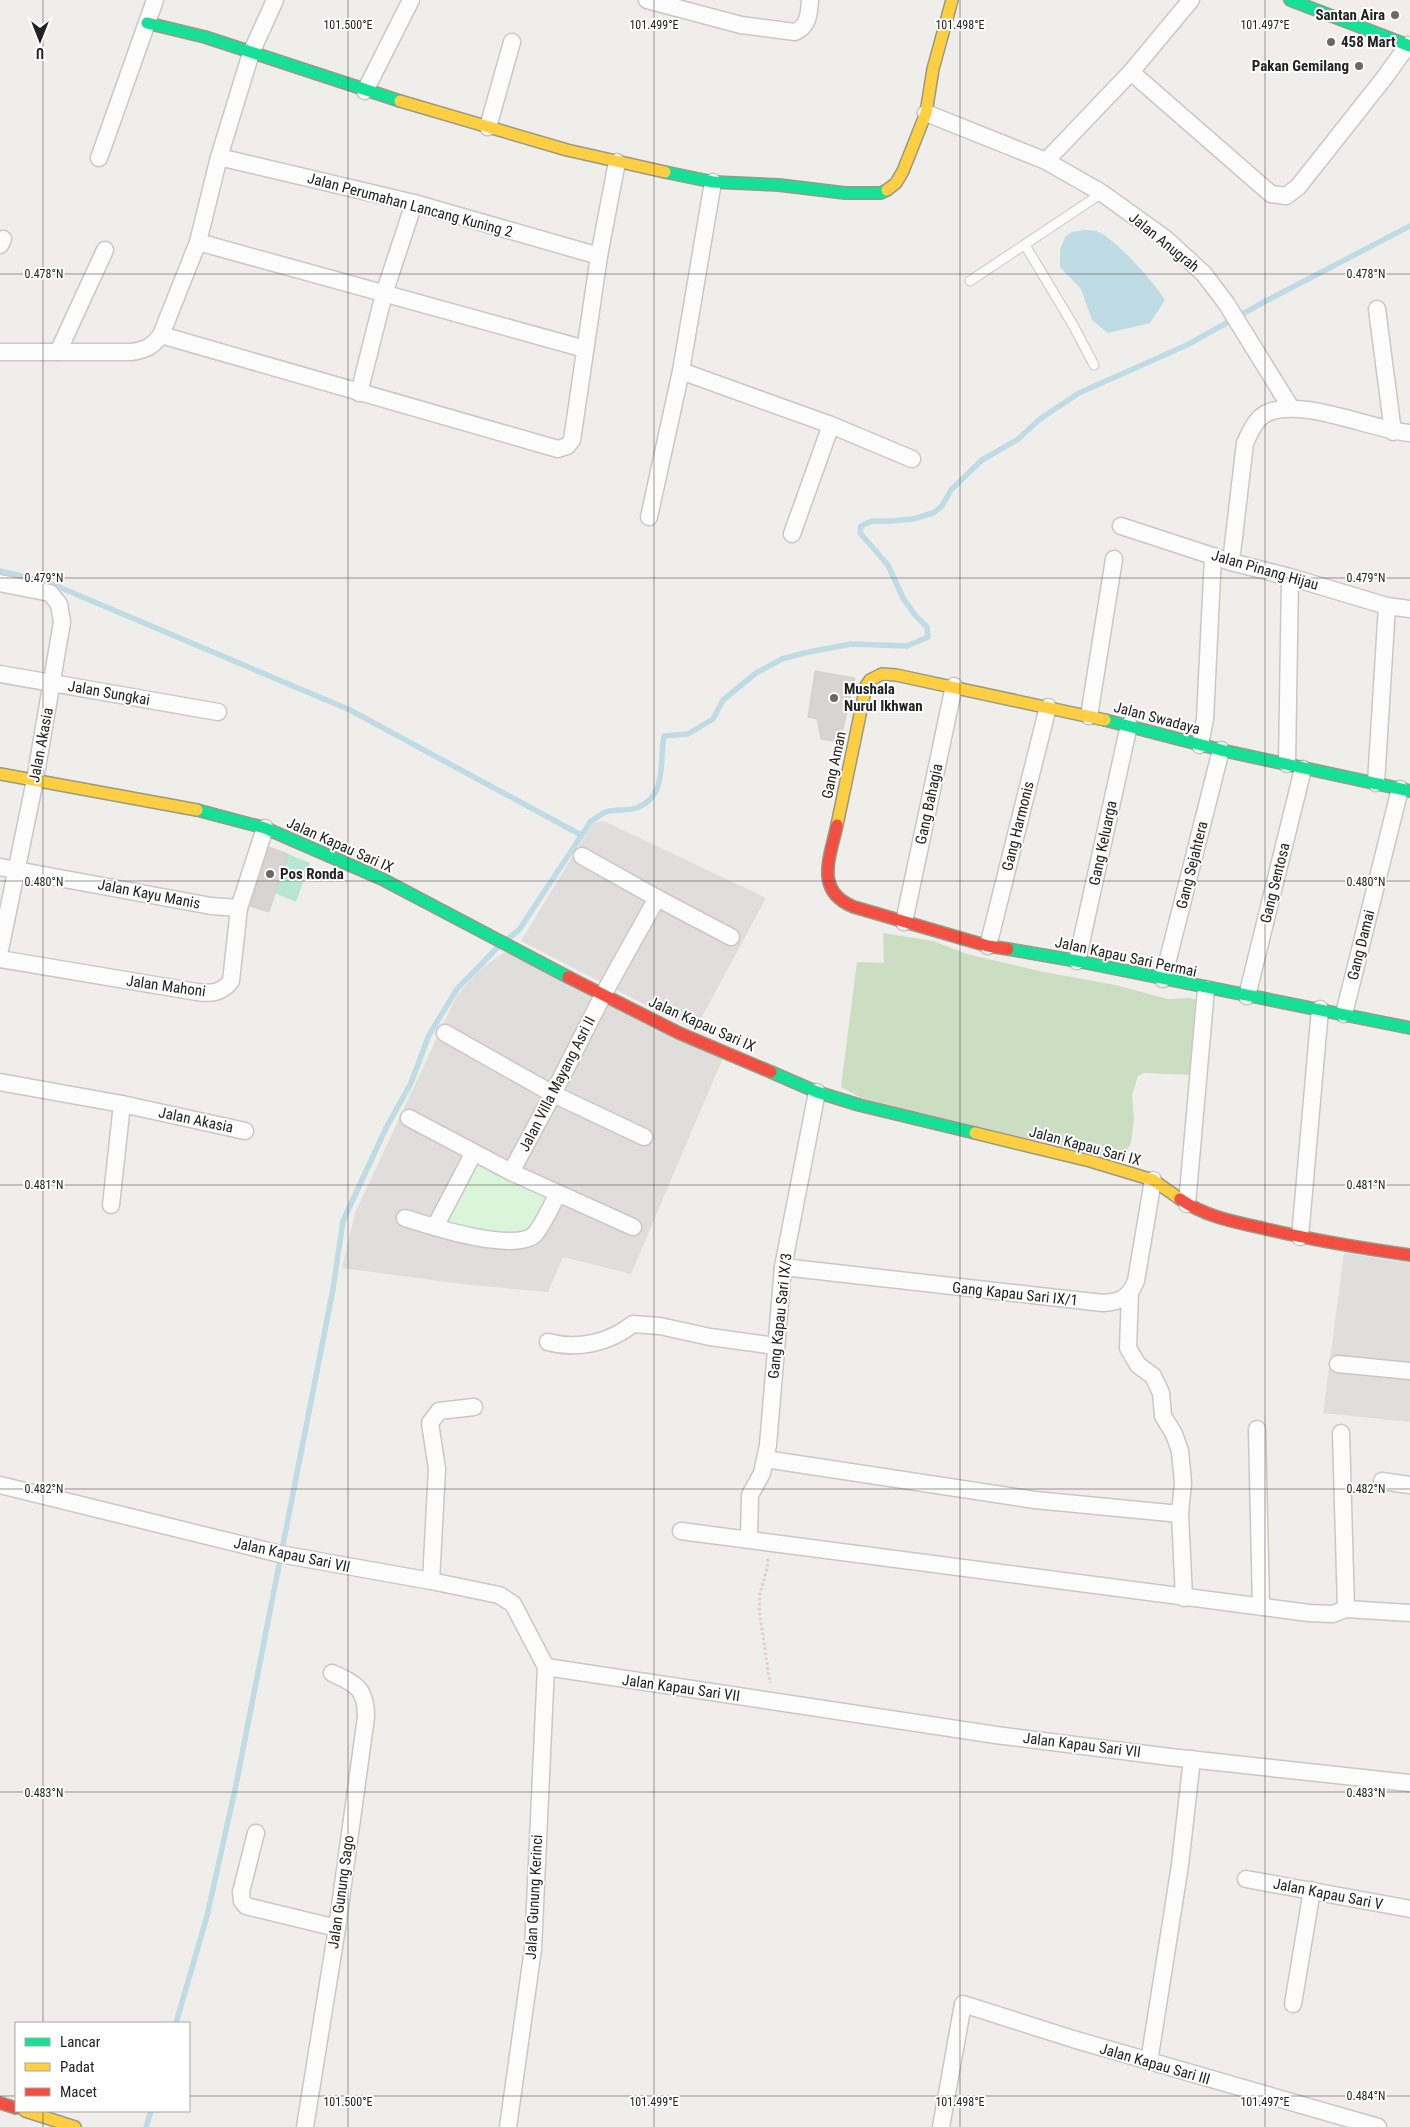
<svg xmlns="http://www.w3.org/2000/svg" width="1410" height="2127" viewBox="0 0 1410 2127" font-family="'Roboto Condensed',sans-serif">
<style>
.residential{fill:#dfdedc}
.forest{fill:#cbdec1}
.park{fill:#daf5da}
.pitch{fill:#b7e6d2}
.water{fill:#bfdbe3}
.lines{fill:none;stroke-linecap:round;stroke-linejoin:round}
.stream{stroke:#bfdbe3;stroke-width:5.5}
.building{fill:#d7d4d2;stroke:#d3d0cc}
.lane-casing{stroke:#c9c8c7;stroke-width:11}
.street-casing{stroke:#c9c8c7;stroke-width:19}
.fast-casing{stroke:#999a82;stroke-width:14}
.slow-casing{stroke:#999a82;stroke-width:14}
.jam-casing{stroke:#999a82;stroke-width:14}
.path{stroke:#dccecd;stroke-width:3;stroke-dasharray:2.5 2.5;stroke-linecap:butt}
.lane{stroke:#fdfcfc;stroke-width:9}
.street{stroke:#fdfcfc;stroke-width:16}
.fast{stroke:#16e098;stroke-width:11}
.slow{stroke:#ffcf43;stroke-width:11}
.jam{stroke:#f24e42;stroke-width:11}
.ticks{fill:none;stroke:#222;stroke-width:1;stroke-opacity:0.45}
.poi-dot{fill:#6a6968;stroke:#fff;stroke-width:2}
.labels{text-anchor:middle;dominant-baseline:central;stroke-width:4;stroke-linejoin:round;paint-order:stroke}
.poi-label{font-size:15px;font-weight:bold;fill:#222;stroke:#fff;text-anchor:start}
.street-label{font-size:15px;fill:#222;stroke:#fff}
.ticks-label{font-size:12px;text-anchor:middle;fill:#222;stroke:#fff;stroke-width:4;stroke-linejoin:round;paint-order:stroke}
</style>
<rect width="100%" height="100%" fill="#f0eeeb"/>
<g class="residential">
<path d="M604,821l162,77 -71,132 -174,-89 72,-118z"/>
<path d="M505,952l220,101 -94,221 -68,-17 -15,35 -78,-7 -128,-17 13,-55 102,-218 26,-28z"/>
<path d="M1344,1253l66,10v159l-87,-9z"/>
</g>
<path class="forest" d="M883,933l50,8 34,13 72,17 76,14 53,14 22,-1 11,3 -8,74 -49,-2 -6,3 -6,19 2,23 -3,24 -8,17 -5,1 -257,-62 -20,-11 16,-125 27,1z"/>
<path class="park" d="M474,1163l79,31 -21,38 -18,8 -69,-18z"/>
<path class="pitch" d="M288,854l22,9 -14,39 -21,-9z"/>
<path class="water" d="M1084,230c4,0 8,0 12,1 18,6 58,51 69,69l-15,23 -42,10 -16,-13 -11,-31 -21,-22v-17l5,-13 7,-5z"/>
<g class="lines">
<g class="stream">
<path d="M0,571l47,11 303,128 231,125"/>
<path d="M509,938l10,-8 72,-109c6,-3 12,-9 18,-10 9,-2 18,0 27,-3 32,-11 23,-47 28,-72l24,-2 25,-15 10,-19 33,-27 26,-14 22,-6 47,-9 56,2 21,-9 -1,-10 -12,-12 -12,-17 -15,-33 -28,-32 1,-7 11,-5h19l22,-2 20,-6 9,-7 9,-16 31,-30 35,-20 23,-21 39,-26 108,-48 77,-43 146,-76"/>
<path d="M176,2023l31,-107 29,-131 97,-496 10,-68 43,-93 25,-45 18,-48 28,-46 41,-42"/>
<path d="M146,2127l5,-16"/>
</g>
</g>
<g class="building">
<path d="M815,671l40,7 -15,64 -19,-3 -4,-20 -9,-2z"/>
<path d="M269,847l19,7 -19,58 -19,-6z"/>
</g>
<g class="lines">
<defs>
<g id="lane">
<path d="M1025,245l48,80 21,40"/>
<path d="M970,281l132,-88"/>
</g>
<g id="street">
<path d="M647,0l94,25 54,7c14,-6 14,-19 15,-32"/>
<path d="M1131,72l140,122 15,2 12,-9 87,-110 23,-32"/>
<path d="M365,91l46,-91"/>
<path d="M926,113l120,48 56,32 64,46 38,35 22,29 65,105"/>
<path d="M488,127l24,-85"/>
<path d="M219,157l195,46 185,53"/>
<path d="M99,158l56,-158"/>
<path d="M1046,161l85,-89 60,-72"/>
<path d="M713,182l-32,189 150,54 81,34"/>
<path d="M198,242l387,107"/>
<path d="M0,245l3,-6"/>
<path d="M1377,309l16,123"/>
<path d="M161,335l397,114 9,-3 5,-6 27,-184 18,-94"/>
<path d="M0,352h131c15,-2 22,-6 30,-17l37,-93 21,-85 32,-104 24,-53"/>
<path d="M58,352l47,-102"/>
<path d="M359,393l25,-99 30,-91"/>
<path d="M649,517l32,-146"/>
<path d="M1121,526l110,36 59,15 97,29 23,3"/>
<path d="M792,534l39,-109"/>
<path d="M1231,562l14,-119c5,-11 11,-25 22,-30 34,-16 105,17 143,20"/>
<path d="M0,583l50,10 9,11 3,18 -27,158 -35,170"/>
<path d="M0,674l218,38"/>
<path d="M1089,716l25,-157"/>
<path d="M1200,745l5,-26 8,-163"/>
<path d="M1287,764l3,-187"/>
<path d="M1376,783l11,-177"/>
<path d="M582,856l75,42"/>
<path d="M0,867l211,39 28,2"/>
<path d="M904,922l50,-236"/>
<path d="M988,946l60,-239"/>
<path d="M0,959l197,33c14,2 25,1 34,-11l8,-73 26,-80"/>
<path d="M1077,961l52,-236"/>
<path d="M1163,979l58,-229"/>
<path d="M1247,996l56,-227"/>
<path d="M1344,1014l56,-225"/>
<path d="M445,1033l108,61 91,43"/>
<path d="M0,1082l122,22 123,27"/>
<path d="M409,1118l102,54 122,55"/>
<path d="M511,1172l42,-78 50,-99 54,-97 74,39"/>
<path d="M1187,1204l19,-215"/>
<path d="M111,1205l11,-101"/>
<path d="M405,1218c25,8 111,36 130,16 9,-11 16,-28 23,-40"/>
<path d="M435,1227l38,-73"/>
<path d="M1300,1237l20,-228"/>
<path d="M783,1267l320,36c17,-1 26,-5 33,-22l17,-101"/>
<path d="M1130,1294l-2,54 10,17 15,11 8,17 2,23 11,18 6,17 3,32 -3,31 4,84"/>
<path d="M548,1342c29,8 61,1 85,-18l27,2 50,11 66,9"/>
<path d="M1338,1364l72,7"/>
<path d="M1257,1429l4,178"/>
<path d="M1341,1433l5,176"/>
<path d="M765,1459l270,41 145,14"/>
<path d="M1382,1481l28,4"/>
<path d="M0,1485l280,69 151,27 68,14 14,9 33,63"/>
<path d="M681,1531l628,82 24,1 13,-5 64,4"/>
<path d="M749,1538l1,-43 12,-22 6,-28 15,-178 34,-175"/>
<path d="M431,1581l6,-112 -7,-46 9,-12 35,-4"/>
<path d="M546,1667l450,68 174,22 240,26"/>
<path d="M256,1833l-15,59 1,9 4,5 91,22"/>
<path d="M1246,1879l164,30"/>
<path d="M1293,2004l19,-114"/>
<path d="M1149,2062l31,-197 12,-106"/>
<path d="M305,2127l32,-199 29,-211c0,-29 -10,-33 -34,-44"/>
<path d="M508,2127l25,-178 13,-282"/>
<path d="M941,2127l22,-123 110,35 305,88"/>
</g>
<g id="fast">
<path d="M1290,0l120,46"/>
<path d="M147,23l58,14 195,64"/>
<path d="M665,172l48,10 66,3 66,8h36l6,-3"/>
<path d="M1105,720l116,30 189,41"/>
<path d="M197,810l68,18 117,51 186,98"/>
<path d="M1008,949l69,12 333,67"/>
<path d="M771,1072l46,20 42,13 116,28"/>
</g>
<g id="slow">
<path d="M400,101l167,49 98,22"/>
<path d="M887,190l9,-7 7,-12 23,-58 7,-44 19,-69"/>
<path d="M0,774l197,36"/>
<path d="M837,825l29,-139 4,-6 12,-6 14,1 209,45"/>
<path d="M975,1133l115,28 63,19 27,19"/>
<path d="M25,2111l50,16"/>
</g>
<g id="jam">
<path d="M837,825c-7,33 -23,66 17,82l134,39 20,3"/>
<path d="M568,977l111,56 92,39"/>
<path d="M1180,1199c24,17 54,23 82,29 49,12 98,20 148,27"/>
<path d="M0,2103l16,5"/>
</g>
</defs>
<use href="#lane" class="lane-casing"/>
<use href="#street" class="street-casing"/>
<use href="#fast" class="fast-casing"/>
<use href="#slow" class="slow-casing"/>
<use href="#jam" class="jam-casing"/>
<path class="path" d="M768,1559l-1,10 -7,24 -1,15 11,75"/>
<use href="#lane" class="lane"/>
<use href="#street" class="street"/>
<use href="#fast" class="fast"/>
<use href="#slow" class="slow"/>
<use href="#jam" class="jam"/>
</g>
<path class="ticks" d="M43,0v2023M348,0v2127M654,0v2127M960,0v2127M1265,0v2127M0,274h1410M0,578h1410M0,881h1410M0,1185h1410M0,1489h1410M0,1792h1410M0,2096h16M189,2096h1221M43,2111v16"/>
<g class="poi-dot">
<circle cx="1395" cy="15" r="5"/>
<circle cx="1331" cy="42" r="5"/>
<circle cx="1359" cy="66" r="5"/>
<circle cx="834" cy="698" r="5"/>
<circle cx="270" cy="874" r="5"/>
</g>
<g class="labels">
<g class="poi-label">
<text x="1385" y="15" text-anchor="end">Santan Aira</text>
<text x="1341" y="42">458 Mart</text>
<text x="1349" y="66" text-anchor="end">Pakan Gemilang</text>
<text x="844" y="689">Mushala<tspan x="844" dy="17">Nurul Ikhwan</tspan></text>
<text x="280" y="874">Pos Ronda</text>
</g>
<g class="street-label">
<text transform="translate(410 205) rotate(15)">Jalan Perumahan Lancang Kuning 2</text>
<text transform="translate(1164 242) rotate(39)">Jalan Anugrah</text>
<text transform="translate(1265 570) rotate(16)">Jalan Pinang Hijau</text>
<text transform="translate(109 693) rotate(10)">Jalan Sungkai</text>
<text transform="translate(1157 718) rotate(15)">Jalan Swadaya</text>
<text transform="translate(41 745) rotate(-79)">Jalan Akasia</text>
<text transform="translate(834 765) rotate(-78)">Gang Aman</text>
<text transform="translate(929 804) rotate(-78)">Gang Bahagia</text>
<text transform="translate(1018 826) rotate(-76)">Gang Harmonis</text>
<text transform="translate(1103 843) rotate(-78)">Gang Keluarga</text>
<text transform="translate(340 845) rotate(24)">Jalan Kapau Sari IX</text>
<text transform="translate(1192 865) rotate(-76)">Gang Sejahtera</text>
<text transform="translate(1275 883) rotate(-76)">Gang Sentosa</text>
<text transform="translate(149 894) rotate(11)">Jalan Kayu Manis</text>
<text transform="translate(1361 945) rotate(-76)">Gang Damai</text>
<text transform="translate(1126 957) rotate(12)">Jalan Kapau Sari Permai</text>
<text transform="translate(166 986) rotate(8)">Jalan Mahoni</text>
<text transform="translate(702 1024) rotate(24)">Jalan Kapau Sari IX</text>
<text transform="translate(557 1084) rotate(-63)">Jalan Villa Mayang Asri II</text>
<text transform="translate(196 1120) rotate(12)">Jalan Akasia</text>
<text transform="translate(1085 1146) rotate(15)">Jalan Kapau Sari IX</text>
<text transform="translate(1015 1294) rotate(6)">Gang Kapau Sari IX/1</text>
<text transform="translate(780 1316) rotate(-84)">Gang Kapau Sari IX/3</text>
<text transform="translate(292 1555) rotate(12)">Jalan Kapau Sari VII</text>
<text transform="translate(681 1688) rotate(8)">Jalan Kapau Sari VII</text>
<text transform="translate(1082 1745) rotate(7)">Jalan Kapau Sari VII</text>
<text transform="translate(341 1892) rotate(-82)">Jalan Gunung Sago</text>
<text transform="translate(1328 1894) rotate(11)">Jalan Kapau Sari V</text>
<text transform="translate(534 1897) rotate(-87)">Jalan Gunung Kerinci</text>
<text transform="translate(1155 2064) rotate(16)">Jalan Kapau Sari III</text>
</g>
</g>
<g class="ticks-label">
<text x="348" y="29">101.500°E</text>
<text x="654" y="29">101.499°E</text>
<text x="960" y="29">101.498°E</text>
<text x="1265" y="29">101.497°E</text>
<text x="1366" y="278">0.478°N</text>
<text x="44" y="278">0.478°N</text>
<text x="1366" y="582">0.479°N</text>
<text x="44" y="582">0.479°N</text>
<text x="1366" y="886">0.480°N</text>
<text x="44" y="886">0.480°N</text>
<text x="1366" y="1189">0.481°N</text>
<text x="44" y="1189">0.481°N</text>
<text x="1366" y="1493">0.482°N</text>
<text x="44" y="1493">0.482°N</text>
<text x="1366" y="1797">0.483°N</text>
<text x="44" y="1797">0.483°N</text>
<text x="1366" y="2100">0.484°N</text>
<text x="348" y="2106">101.500°E</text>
<text x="654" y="2106">101.499°E</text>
<text x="960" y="2106">101.498°E</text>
<text x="1265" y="2106">101.497°E</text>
</g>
<rect x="15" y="2022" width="175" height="90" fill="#ffffff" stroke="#a7a7a7"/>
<rect x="25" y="2038" width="25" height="8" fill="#16e098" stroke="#a7a7a7"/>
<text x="60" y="2047" font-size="15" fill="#222222">Lancar</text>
<rect x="25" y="2063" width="25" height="8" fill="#ffcf43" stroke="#a7a7a7"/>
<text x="60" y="2072" font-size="15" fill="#222222">Padat</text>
<rect x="25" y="2088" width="25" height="8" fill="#f24e42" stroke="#a7a7a7"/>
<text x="60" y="2097" font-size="15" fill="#222222">Macet</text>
<g transform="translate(40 40) rotate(180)" stroke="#ffffff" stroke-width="4" paint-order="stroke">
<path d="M0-4L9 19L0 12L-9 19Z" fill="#222222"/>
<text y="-8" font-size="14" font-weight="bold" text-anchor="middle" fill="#222222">U</text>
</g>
</svg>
